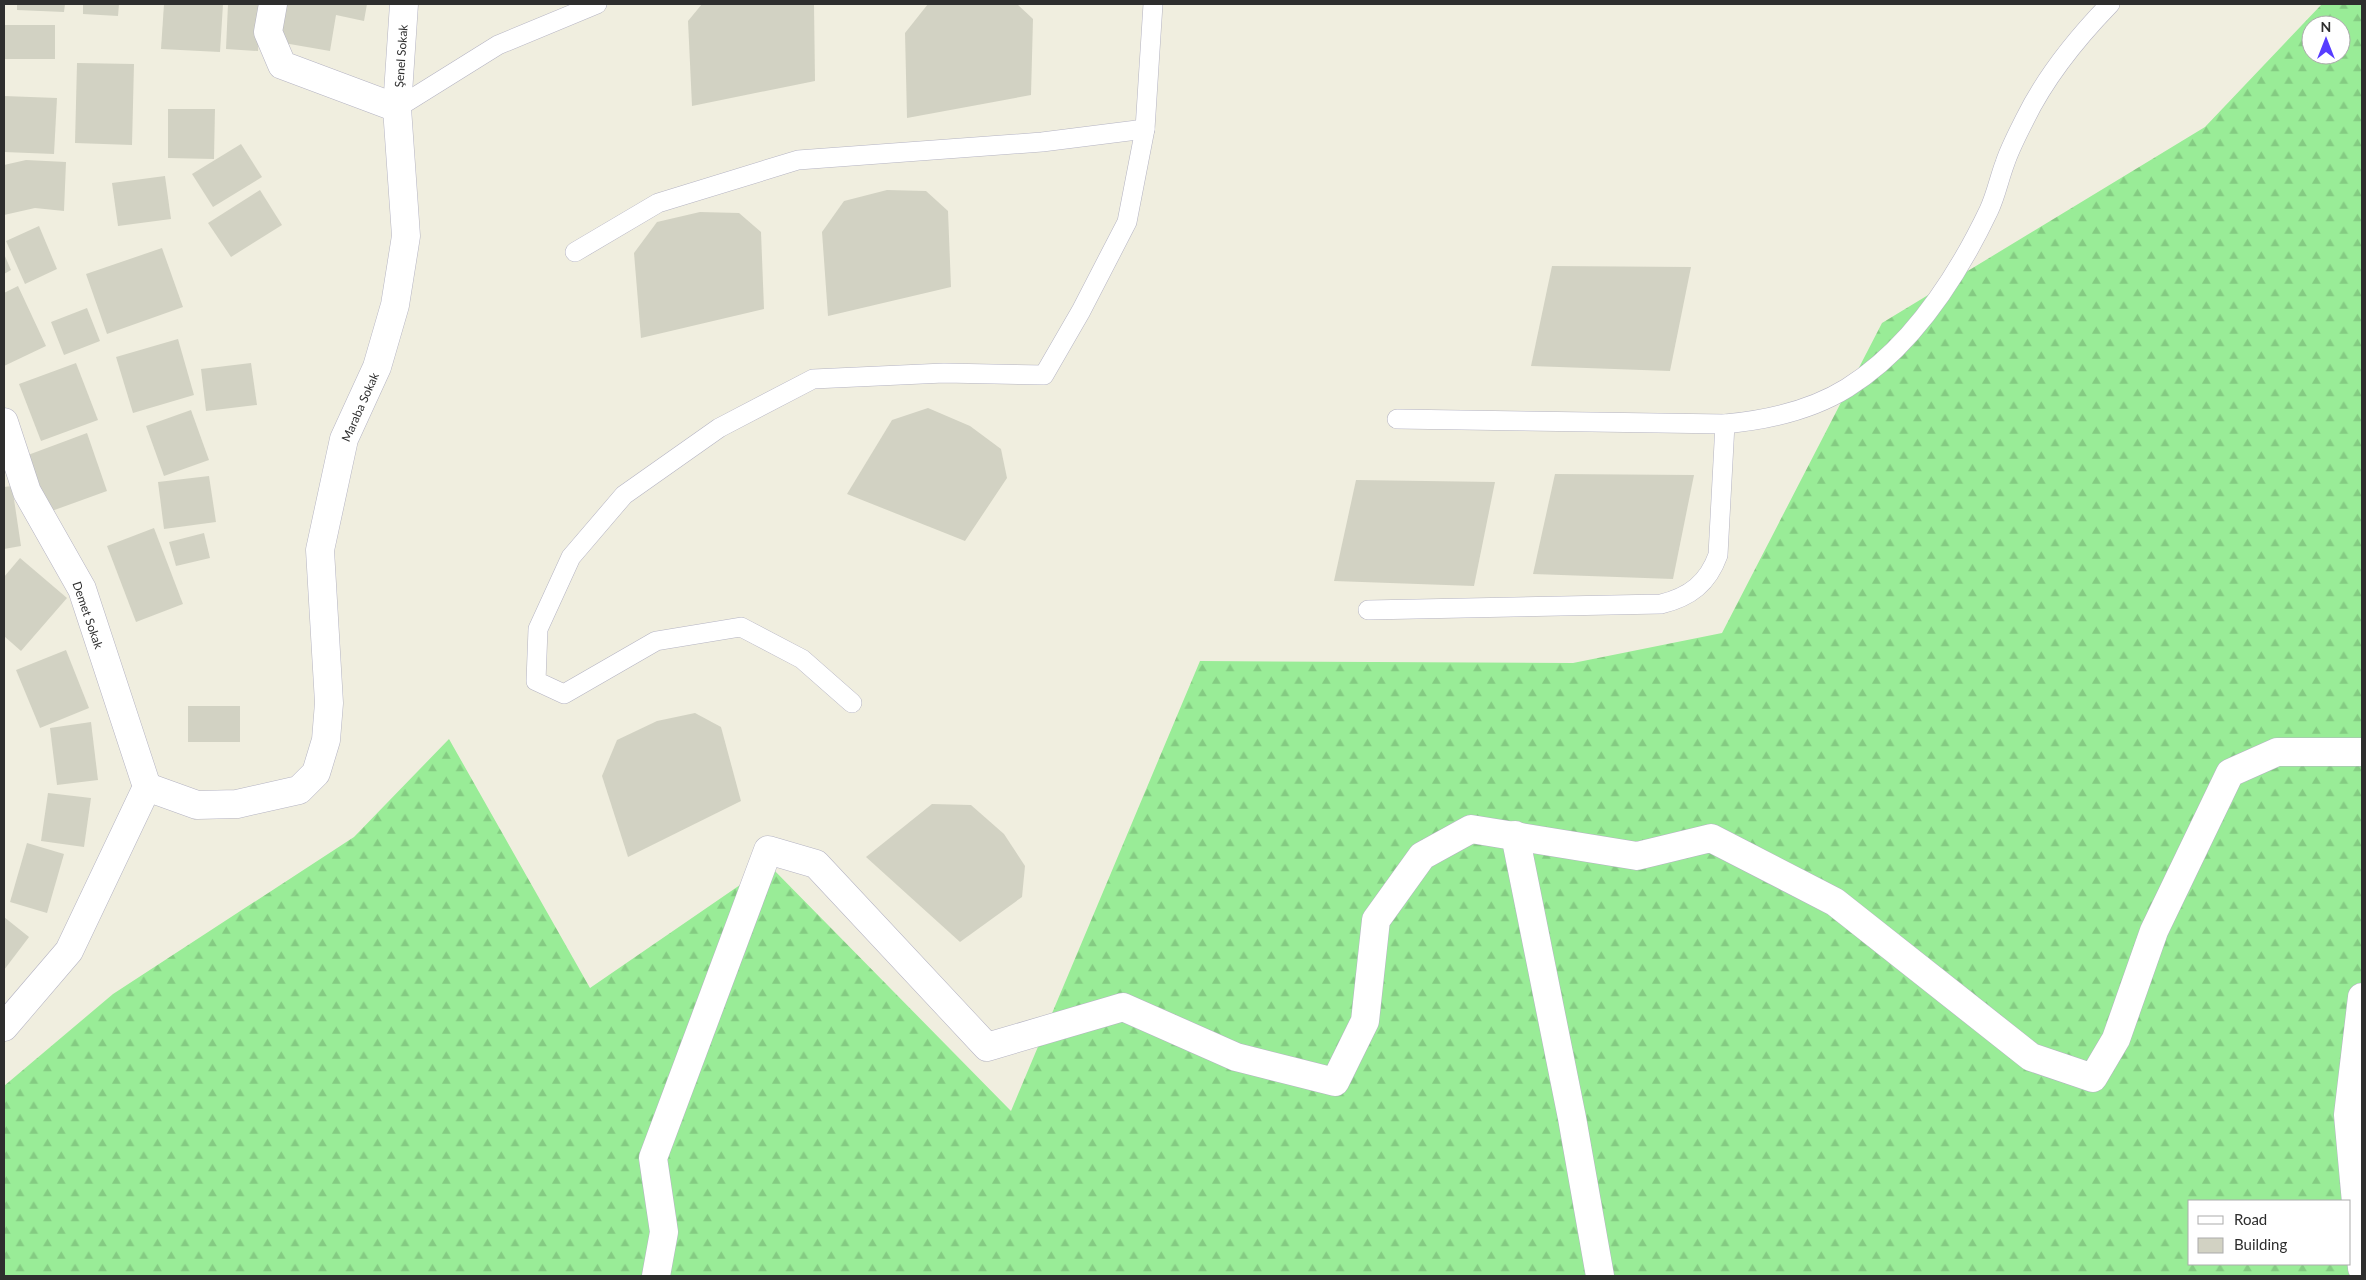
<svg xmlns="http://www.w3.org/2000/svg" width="2366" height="1280" viewBox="0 0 2366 1280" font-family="Lato,sans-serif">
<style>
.forest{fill:url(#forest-firs);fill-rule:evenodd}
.building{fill:#d2d2c3}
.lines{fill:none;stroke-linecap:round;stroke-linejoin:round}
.service-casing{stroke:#b4b3c2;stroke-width:20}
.minor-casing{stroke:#b4b3c2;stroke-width:29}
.service{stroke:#fff;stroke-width:19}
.minor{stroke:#fff;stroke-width:28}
.labels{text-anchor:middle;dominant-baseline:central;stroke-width:4.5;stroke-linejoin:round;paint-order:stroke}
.street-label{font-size:12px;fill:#2e2e2e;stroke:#fff}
</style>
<defs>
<pattern id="forest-firs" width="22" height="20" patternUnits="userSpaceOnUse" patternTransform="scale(1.25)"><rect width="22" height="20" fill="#99ec97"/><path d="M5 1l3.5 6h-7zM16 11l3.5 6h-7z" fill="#84cb82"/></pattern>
</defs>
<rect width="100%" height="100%" fill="#f0eedf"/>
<path class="forest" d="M2322,4h40v1272h-2358v-190l109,-92 241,-157 95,-98 141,249 179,-123 242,246 189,-450 373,2 149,-30 160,-310 323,-196zM2311,25h30v30h-30zM2190,1201h160v63h-160z"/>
<g class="building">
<path d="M17,4h48l-1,8 -47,-2z"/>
<path d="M83,4h36l-1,12 -35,-2z"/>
<path d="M164,4h59l-3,48 -59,-3z"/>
<path d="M228,4h32l-2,47 -32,-2z"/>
<path d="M285,4h82l-3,17 -28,-6 -6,36 -52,-9z"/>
<path d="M702,4h112l1,77 -123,25 -4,-85z"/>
<path d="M928,4h89l16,15 -2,76 -124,23 -2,-85z"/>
<rect x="4" y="25" width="51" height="34"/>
<path d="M77,63l57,1 -2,81 -57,-2z"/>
<path d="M4,96l53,2 -3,56 -50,-2z"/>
<path d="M168,109h47l-1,50 -46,-1z"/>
<path d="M241,144l21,33 -49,30 -21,-33z"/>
<path d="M26,160l40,2 -2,49 -29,-3 -31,7v-50z"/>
<path d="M165,176l6,43 -53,7 -6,-43z"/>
<path d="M260,190l22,35 -51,32 -23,-34z"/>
<path d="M887,190l39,1 22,20 3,76 -123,29 -6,-84 22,-31z"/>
<path d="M700,212l39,1 22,19 3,77 -123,29 -7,-85 23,-31z"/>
<path d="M39,226l18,43 -32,15 -19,-43z"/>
<path d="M162,248l21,59 -76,27 -21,-60z"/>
<path d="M4,254l7,16 -7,4z"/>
<path d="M1552,266l139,1 -21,104 -139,-5z"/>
<path d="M18,286l28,60 -42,20v-73z"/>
<path d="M87,308l13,33 -36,14 -13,-33z"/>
<path d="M178,339l16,56 -61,18 -17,-56z"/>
<path d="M76,363l22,57 -57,21 -22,-57z"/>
<path d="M251,363l6,42 -51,6 -5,-42z"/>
<path d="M928,408l42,18 31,23 6,29 -42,63 -118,-47 45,-74z"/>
<path d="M191,410l18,50 -45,16 -18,-50z"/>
<path d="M87,433l20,58 -58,21 -21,-57z"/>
<path d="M1555,474l139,1 -21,104 -140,-5z"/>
<path d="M209,476l7,46 -52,7 -6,-47z"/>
<path d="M1356,480l139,2 -21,104 -140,-5z"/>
<path d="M12,486l9,60 -17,3v-62z"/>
<path d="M154,528l29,76 -47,18 -29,-76z"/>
<path d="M204,533l6,25 -34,8 -7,-24z"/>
<path d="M20,558l47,40 -46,53 -17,-15v-59z"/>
<path d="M66,650l23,58 -49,20 -24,-58z"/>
<rect x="188" y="706" width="52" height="36"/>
<path d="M695,713l26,14 20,74 -113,56 -26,-81 15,-36 40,-19z"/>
<path d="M91,722l7,58 -41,5 -7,-57z"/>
<path d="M48,793l43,5 -7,49 -43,-6z"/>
<path d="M932,804l39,1 33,29 21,32 -3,31 -62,45 -94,-85z"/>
<path d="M27,843l37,11 -17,59 -37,-11z"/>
<path d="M4,917l25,20 -25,33z"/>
</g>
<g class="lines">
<defs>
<g id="service">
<path d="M397,108l101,-63 99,-41"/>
<path d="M575,252l83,-49 140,-43 244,-18 103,-13 8,-125"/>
<path d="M1397,419l328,5c43,-4 85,-13 122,-36 64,-40 110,-111 142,-178 7,-15 10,-31 16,-47 5,-15 13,-30 20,-44 21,-43 52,-81 85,-115"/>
<path d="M1368,610l293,-6c29,-7 47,-21 57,-49l7,-131"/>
<path d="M852,703l-50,-44 -61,-32 -85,14 -92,53 -28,-13 2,-52 33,-72 53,-62 95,-67 94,-49 131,-6 100,2 37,-64 46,-89 18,-93"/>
</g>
<g id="minor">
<path d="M273,4l-5,28 14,33 115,43"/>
<path d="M4,422l23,70 55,97 65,198"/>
<path d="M147,787l50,18 40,-1 62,-14 17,-17 10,-33 3,-37 -9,-153 24,-111 33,-72 18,-62 11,-69 -9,-128 7,-104"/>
<path d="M1515,835l57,283 28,158"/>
<path d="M2362,997l-14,118 14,153"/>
<path d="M4,1027l65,-76 78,-164"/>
<path d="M656,1276l8,-44 -11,-74 115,-308 48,14 171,183 136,-40 113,50 99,25 30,-61 11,-101 46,-64 49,-27 166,27 74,-18 124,64 196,155 62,21 23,-39 38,-108 76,-158 47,-21h85"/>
</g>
</defs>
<use href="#service" class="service-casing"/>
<use href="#minor" class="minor-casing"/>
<use href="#service" class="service"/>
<use href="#minor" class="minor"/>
</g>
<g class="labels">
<g class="street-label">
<text transform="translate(401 56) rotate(-86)">Şenel Sokak</text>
<text transform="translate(360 407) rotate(-66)">Maraba Sokak</text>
<text transform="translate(88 615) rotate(71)">Demet Sokak</text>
</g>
</g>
<rect width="2366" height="1280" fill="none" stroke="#2e2e2e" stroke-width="10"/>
<rect x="2188" y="1200" width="162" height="65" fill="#ffffff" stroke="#ababab"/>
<rect x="2198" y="1216" width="25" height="8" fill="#ffffff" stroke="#ababab"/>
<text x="2234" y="1225" font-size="15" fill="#2e2e2e">Road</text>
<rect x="2198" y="1238" width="25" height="15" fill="#d2d2c3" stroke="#ababab"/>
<text x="2234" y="1250" font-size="15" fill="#2e2e2e">Building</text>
<g transform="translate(2326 40)"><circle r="24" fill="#ffffff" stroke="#ababab"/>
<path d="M0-4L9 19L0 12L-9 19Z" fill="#573dff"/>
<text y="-8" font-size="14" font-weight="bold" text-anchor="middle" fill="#2e2e2e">N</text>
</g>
</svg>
